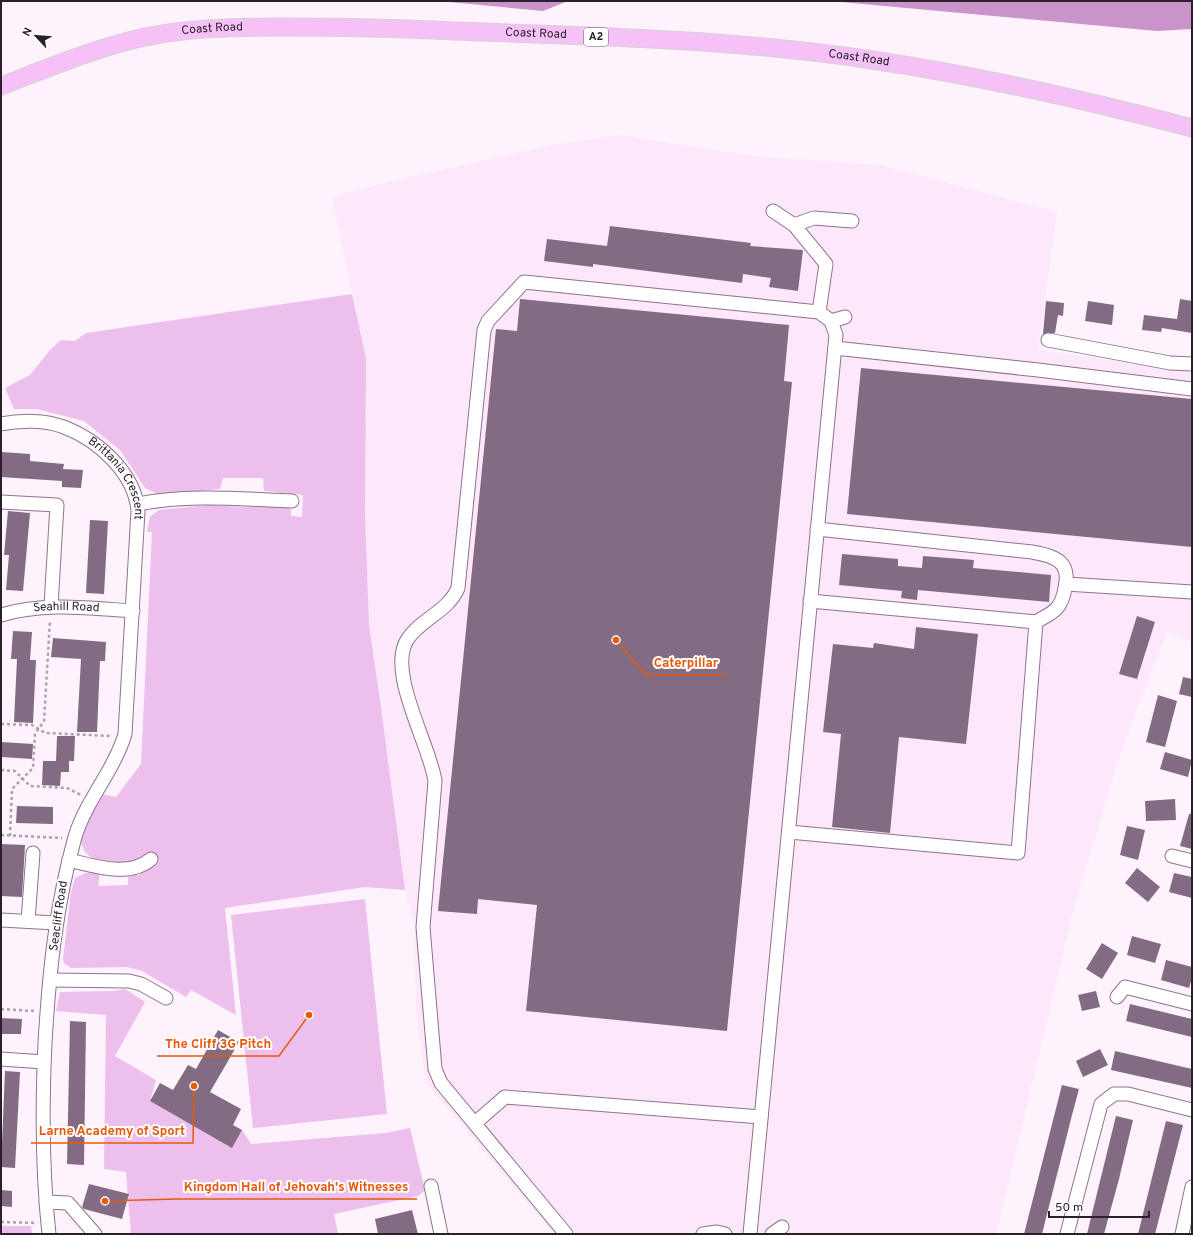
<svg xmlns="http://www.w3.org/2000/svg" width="1193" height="1235" viewBox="0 0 1193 1235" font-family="Overpass,sans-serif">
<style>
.built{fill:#fce7fb}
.green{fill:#edbfed}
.water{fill:#ca93ca}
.building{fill:#836b83}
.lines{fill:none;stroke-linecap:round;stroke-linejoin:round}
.minor-casing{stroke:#8d748d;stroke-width:15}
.major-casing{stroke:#d4d2d4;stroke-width:19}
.path{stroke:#aba0ab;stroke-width:2.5;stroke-dasharray:3 3;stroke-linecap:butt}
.minor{stroke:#fff;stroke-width:13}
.major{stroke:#f5c1f6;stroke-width:17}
.labels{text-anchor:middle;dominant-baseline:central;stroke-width:4;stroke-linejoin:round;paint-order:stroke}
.shield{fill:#fff;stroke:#6a636a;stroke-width:1}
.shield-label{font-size:11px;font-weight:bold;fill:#2a202a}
.street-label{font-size:12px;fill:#2a202a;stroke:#fff}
.leader{fill:none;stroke:#e8590c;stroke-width:1.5}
.callout-dot{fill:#e8590c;stroke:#fff;stroke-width:1.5}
.callout-label{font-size:13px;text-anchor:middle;font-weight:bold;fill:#e8590c;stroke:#fff;stroke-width:4;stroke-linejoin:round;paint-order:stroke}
</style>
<rect width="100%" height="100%" fill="#fef2fd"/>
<path class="built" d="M620,135l132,21 127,9 178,47 -19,138 154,22v271l-25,-12 -48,126 -45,150 -78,327h-442l-128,-151 -10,-73 -1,-83 -10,-37 -24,-183 -12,-82 -4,-111 1,-155 -34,-162 53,-14 168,-38z"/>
<g class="green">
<path d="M352,294l14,65 -1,155 4,111 12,82 24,183 -40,-3 -140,21 11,107 -45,-25 -5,7 -44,-26 -14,-4 -57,1 -7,-5 -1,-4 8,-67 4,-14 11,-5 14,-1 -2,14 30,-1v-10h11l20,-14 -10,-7c-2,2 -5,6 -7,7 -16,7 -55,5 -60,-16 -4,-18 11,-36 19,-51l15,3 25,-33 11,-232h-5l3,-15 9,-7 50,-5 35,2h41l6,2v7l11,1 1,-22 -39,-4 -1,-13h-40l-3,11 -60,6 -15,-7 -25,-38 -36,-29 -48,-12h-22l-9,-21 25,-13 20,-25 11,-10 14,1 11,-8z"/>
<path d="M365,899l22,215 -134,14 -22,-213z"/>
<path d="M125,989l20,13 -30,54 41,24 -6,21 82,46 10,-17 9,14 135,-11 24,-5 15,62 -7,6 -84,18 4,20h-207l-5,-62 -22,-3 2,-154 -50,-4 4,-19 54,-1z"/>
<path d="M1,1226h30l1,8h-31z"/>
</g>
<g class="water">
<path d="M438,1h130l-25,10z"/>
<path d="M830,1h362v28l-35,2z"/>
</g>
<g class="building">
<path d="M610,226l141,17 -1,3 53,4 -5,41 -29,-4 2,-9 -28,-4 -1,9 -149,-19v3l-49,-6 3,-22 60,7z"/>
<path d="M520,299l269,26 -5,56 8,1 -65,649 -201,-20 11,-106 -59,-6 -1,15 -39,-3 58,-582 21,2z"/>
<path d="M1180,299l12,2v32l-30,-5 -1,4 -19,-2 2,-15 33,4z"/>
<path d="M1046,301l18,2 -1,13 -5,-1 -3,18 -12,1z"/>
<path d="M1088,301l26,4 -2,20 -27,-4z"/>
<path d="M861,368l331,31v148l-345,-33z"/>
<path d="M1,452l29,2v7l34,3 -1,5 20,1 -2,18 -19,-1v-6l-61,-4z"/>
<path d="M8,511l22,2 -7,78 -17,-1 3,-35h-5z"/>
<path d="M90,520l18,1 -4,73 -18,-1z"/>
<path d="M842,554l56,5v7l24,2 1,-12 51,4 -1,8 78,7 -2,27 -131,-12 -1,10 -16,-2 1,-7 -63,-6z"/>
<path d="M1137,616l18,6 -18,57 -18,-5z"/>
<path d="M916,627l62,7 -12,110 -67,-7 -9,96 -58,-6 9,-93 -18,-2 10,-88 40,4 1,-5 40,6z"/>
<path d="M13,631l19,1 -2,28h6l-3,63 -19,-1 3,-63h-6z"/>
<path d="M53,638l53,4 -1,19h-5l-3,71h-20l4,-73 -30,-2z"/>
<path d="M1183,677l9,2v18l-13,-3z"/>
<path d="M1158,695l19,6 -12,46 -19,-5z"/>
<path d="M57,736h18l-1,25h-5v11h-8l-1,14 -18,-1 1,-24h13z"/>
<path d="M1,742l32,2 -1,15 -31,-2z"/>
<path d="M1165,752l27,8 -4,17 -28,-8z"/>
<path d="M1175,799l1,21 -30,1 -1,-20z"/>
<path d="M17,806l36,1v17l-37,-1z"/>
<path d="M1189,814h3v35l-12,-3z"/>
<path d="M1127,826l18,4 -7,30 -18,-5z"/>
<path d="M1,844l24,1 -3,52 -21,-1z"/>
<path d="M1137,868l23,19 -12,15 -23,-19z"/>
<path d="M1174,873l18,4v21l-23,-6z"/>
<path d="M1132,936l29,8 -6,19 -28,-8z"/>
<path d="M1102,943l16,10 -16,26 -16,-10z"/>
<path d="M1166,960l26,7v11l-3,10 -28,-8z"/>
<path d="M1096,991l4,16 -18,4 -4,-16z"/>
<path d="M1130,1004l62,15v18l-66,-16z"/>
<path d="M1,1018l21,1 -1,15h-20z"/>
<path d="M70,1021l16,1 -2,143 -17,-1z"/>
<path d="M218,1030l21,12 -29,50 31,17 -8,16 9,5 -10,18 -82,-47 10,-18 13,7 15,-25 8,4z"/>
<path d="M1100,1049l8,16 -25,12 -7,-16z"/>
<path d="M1115,1051l77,18v19l-81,-18z"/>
<path d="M5,1071l15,1 -5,96 -14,-1z"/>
<path d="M1062,1085l17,4 -7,26 -30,119h-18z"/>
<path d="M1116,1116l17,4 -14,59 -15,55h-17z"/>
<path d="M1166,1121l17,4 -28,109h-17z"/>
<path d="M89,1184l40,10 -7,25 -38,-10 -2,-2z"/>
<path d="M1,1190l11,1v16l-11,-1z"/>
<path d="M412,1210l6,24h-40l-3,-15z"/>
</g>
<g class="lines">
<defs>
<g id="minor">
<path d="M773,211l21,14 32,39 -7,48"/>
<path d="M794,225l20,-7 38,3"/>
<path d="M831,321l14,-4"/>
<path d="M1048,340l122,23 22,1"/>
<path d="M835,348l203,22 154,19"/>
<path id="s1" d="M1,424c20,-4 44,-4 63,3 34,13 71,46 74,84l-13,223c-11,37 -39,66 -50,103 -19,67 -26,137 -30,206 -3,64 -3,128 4,191"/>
<path d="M1,502l56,3 -6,101"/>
<path d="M138,504c52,-10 101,-5 154,-3"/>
<path d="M817,529l215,23c24,4 39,10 33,36 -1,7 -4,15 -8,20 -5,6 -15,10 -21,14"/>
<path d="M1066,584l126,8"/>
<path id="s2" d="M1,615c44,-13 87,-7 132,-4"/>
<path d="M789,832l229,21 18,-231 -226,-21"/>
<path d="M1172,856l20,5"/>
<path d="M69,860c25,6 60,18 82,-1"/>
<path d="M1,920l55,3"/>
<path d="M28,921l5,-68"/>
<path d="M50,980l79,1 12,3 25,14"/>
<path d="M1117,997l8,-10 67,17"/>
<path d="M1,1059l43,3"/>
<path d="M475,1123l30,-26 256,20"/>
<path d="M431,1186l10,48"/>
<path d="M46,1202l22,1 27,31"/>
<path d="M566,1234l-125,-151 -6,-14 -12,-142 12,-146c-5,-36 -48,-108 -28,-141 13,-21 41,-28 51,-52l26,-258 4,-9 36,-39 295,30 12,9 5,14 -86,899"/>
<path d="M703,1234l14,-2 8,2"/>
<path d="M772,1234l10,-7"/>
<path d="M1067,1234l34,-130 13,-10h14l64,16"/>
<path d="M1182,1234l10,-47"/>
</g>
<g id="major">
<path id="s3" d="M1,86c47,-18 94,-38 144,-49 43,-9 89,-10 133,-10 58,0 117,1 176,4 139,5 279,8 418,29 108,16 214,40 320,68"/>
</g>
</defs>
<use href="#minor" class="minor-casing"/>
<use href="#major" class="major-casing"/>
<g class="path">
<path d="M1,724l31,1 13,8 66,3"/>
<path d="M1,770l14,1 15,15 37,2 14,7"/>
<path d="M1,835l61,3"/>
<path d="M10,836l2,-47 21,-21 2,-34 9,-13 6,-101"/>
<path d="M1,1009l33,2"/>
<path d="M1,1222l35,1"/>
</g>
<use href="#minor" class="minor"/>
<use href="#major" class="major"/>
</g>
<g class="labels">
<rect class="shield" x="584" y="28" width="24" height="18" rx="3"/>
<g class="shield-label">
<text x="596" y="37">A2</text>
</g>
<g class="street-label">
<text stroke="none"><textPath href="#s3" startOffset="220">Coast Road</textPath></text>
<text stroke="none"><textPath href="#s3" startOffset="544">Coast Road</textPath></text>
<text stroke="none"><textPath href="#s3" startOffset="868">Coast Road</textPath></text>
<text stroke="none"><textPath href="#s1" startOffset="141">Brittania Crescent</textPath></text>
<text stroke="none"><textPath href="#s2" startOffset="66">Seahill Road</textPath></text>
<text transform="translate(59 916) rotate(-82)">Seacliff Road</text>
</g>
</g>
<path class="leader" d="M616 640L646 675H726M309 1015L279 1056H157M194 1086L193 1143H31M105 1201L176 1199H417"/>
<g class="callout-dot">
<circle cx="616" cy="640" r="4"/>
<circle cx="309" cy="1015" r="4"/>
<circle cx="194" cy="1086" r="4"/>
<circle cx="105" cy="1201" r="4"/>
</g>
<g class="callout-label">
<text x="686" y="667">Caterpillar</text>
<text x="218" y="1048">The Cliff 3G Pitch</text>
<text x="112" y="1135">Larne Academy of Sport</text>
<text x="296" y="1191">Kingdom Hall of Jehovah's Witnesses</text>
</g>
<rect width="1193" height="1235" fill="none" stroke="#2a202a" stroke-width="4"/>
<g transform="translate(36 36) rotate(296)" stroke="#ffffff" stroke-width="3" paint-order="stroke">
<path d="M0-3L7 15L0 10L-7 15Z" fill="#2a202a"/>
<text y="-6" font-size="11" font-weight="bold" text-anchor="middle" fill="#2a202a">N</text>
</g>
<path d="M1049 1211v6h100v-6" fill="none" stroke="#2a202a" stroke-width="2"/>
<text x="1055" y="1211" font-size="12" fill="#2a202a" stroke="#ffffff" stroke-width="3" paint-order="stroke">50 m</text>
</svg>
